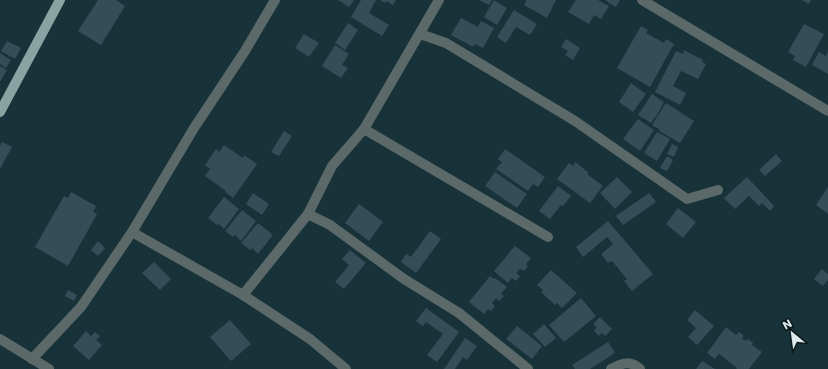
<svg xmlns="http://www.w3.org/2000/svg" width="828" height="369" viewBox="0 0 828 369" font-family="Poppins,sans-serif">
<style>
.building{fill:#354c59}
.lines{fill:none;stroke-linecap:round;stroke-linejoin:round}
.minor{stroke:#5c6969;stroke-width:10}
.major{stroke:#88a3a2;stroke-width:10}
</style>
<rect width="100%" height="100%" fill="#173339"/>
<g class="building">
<path d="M98,0h18l9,6 -24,39 -23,-14z"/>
<path d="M338,0h16l-5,7z"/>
<path d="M361,0h15l-7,13 20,12 -7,11 -31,-19z"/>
<path d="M380,0h16l-3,5 -7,-4 -1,2z"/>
<path d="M479,0h13l-3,5z"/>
<path d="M494,0l13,8 -10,17 -13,-8z"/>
<path d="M527,0h29l-9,18 -23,-13z"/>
<path d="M576,0h22l11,6 -8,13 -7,-4 -5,9 -21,-12z"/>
<path d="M607,0h13l-4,7 -10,-6z"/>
<path d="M802,0h9l-2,4z"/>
<path d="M514,10l23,14 -7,11 -14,-8 -10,16 -9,-6z"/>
<path d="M461,18l17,9 3,-6 13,7 -11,20 -8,-4 -2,3 -22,-12z"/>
<path d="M348,23l10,7 -13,20 -10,-7z"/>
<path d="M804,24l20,10 -18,33 -13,-7 2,-4 -7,-4z"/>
<path d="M641,26l7,4 -2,3 18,10 2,-4 8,5 -24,43 -33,-19z"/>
<path d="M304,34l15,9 -10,14 -14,-9z"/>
<path d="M566,39l14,9 -7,12 -8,-5 3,-4 -7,-4z"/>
<path d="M7,41l14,7 -6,11 -14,-8z"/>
<path d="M335,45l14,9 -7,11 6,3 -7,10 -19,-12z"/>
<path d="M684,50l19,10 -1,2 4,2 -8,15 -17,-8 -8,15 13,7 -6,12 -25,-13 21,-41 7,3z"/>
<path d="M828,51v23l-16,-9 7,-13 7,4z"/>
<path d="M0,53l11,7 -5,8 -6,-4z"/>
<path d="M0,66l7,4 -7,12z"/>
<path d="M631,83l15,11 -13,18 -14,-10z"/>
<path d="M652,94l12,8 -8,15h-1l-4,6 -13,-8z"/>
<path d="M666,103l28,18 -14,22 -21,-12 1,-1 -8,-5z"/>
<path d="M638,119l16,11 -14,21 -17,-12z"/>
<path d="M284,131l8,5 -13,20 -8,-4z"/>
<path d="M657,132l13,7 -13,22 -13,-8z"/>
<path d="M2,142l10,5 -12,22v-24z"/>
<path d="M672,144l6,3 -4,10 -7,-3z"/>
<path d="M224,145l19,13 1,-3 13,9 -24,34 -8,-6 1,-1 -21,-15 5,-7 -5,-4 11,-16 3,3z"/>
<path d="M505,149l40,28 -7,10 -5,-3 -5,7 -32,-22 6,-7 -4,-3z"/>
<path d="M776,154l6,7 -17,15 -6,-6z"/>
<path d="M667,156l6,4 -6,11 -7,-3z"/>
<path d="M575,162l14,11 -2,1 16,12 -13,17 -33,-24 12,-16 4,3z"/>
<path d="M495,172l32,22 -10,14 -32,-22z"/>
<path d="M617,177l15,15 -17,17 -15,-16z"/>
<path d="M747,177l27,29 -4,5 -8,-8 -3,3 -10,-10 -14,13 -11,-11z"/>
<path d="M558,186l13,10 -8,10 -2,-1 -11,14 -11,-8z"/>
<path d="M828,187v27l-12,-9z"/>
<path d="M71,192l25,14 -3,6 4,2 -29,52 -33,-19 29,-51 4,2z"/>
<path d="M253,193l16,11 -7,11 -16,-11z"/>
<path d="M649,193l7,9 -33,23 -7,-9z"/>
<path d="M224,197l15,12 -15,20 -5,-5 -2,1 -9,-7z"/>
<path d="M359,204l24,18 -14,19 -24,-18z"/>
<path d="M678,208l18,14 -13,16 -17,-14z"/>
<path d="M242,210l14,11 -15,20 -6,-6 -2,2 -8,-6z"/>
<path d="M608,221l45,53 -21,17 -8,-10 3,-2 -15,-18 -4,2 -7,-9 12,-10 -6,-7 -24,20 -7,-10z"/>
<path d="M258,223l15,12 -15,19 -6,-6 -2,2 -9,-7z"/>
<path d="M430,231l11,8 -25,34 -15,-11 5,-8 5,3z"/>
<path d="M98,241l7,7 -7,8 -7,-6z"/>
<path d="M515,246l16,12 -5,6 2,2 -4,5 -4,-2 -4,4 4,3 -4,5 -4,-3 -4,5 -14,-12z"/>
<path d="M350,250l16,13 -22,26 -9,-7 14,-17 -7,-6z"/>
<path d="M154,262l17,17 -11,11 -18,-17z"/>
<path d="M822,269l6,5v6l-5,6 -9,-7z"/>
<path d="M551,270l26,23 -15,15 -5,-5 -2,2 -14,-13 2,-2 -6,-5z"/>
<path d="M490,276l4,3 1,-1 12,9 -6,7 3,2 -5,5 -3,-3 -4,5 3,3 -4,5 -3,-2 -4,5 -15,-12z"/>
<path d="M68,290l9,5 -3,6 -9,-5z"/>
<path d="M581,298l15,18 -32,26 -15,-17z"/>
<path d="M426,308l33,24 -22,30 -10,-7 16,-21 -17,-12 -3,4 -7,-5z"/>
<path d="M695,310l19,16 -17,19 -9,-8 8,-9 -9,-8z"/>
<path d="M600,317l12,12 -7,7 -3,-3 -3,3 -5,-5 3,-4 -4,-3z"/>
<path d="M230,320l21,24 -20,17 -21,-24z"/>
<path d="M544,324l12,14 -11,9 -12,-13z"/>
<path d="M517,326l25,20 -10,13 -26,-20z"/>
<path d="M726,327l10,8 3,-3 5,4 -2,2 4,3 2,-2 5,4 -1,2 10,7 -13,17h-13l1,-1 -18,-14 -4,5 -8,-6z"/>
<path d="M86,331l5,5 4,-4 5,4 -4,4 6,5 -13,15 -16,-14z"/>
<path d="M465,338l12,8 -10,14 -4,-3 -8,12h-11z"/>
<path d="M608,342l7,11 -25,16h-15l-3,-4z"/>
<path d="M702,361l13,8h-19z"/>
</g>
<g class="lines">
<g class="minor">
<path d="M642,0l186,111"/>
<path d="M420,34l26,9 129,78 112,78 31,-9"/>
<path d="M364,129l184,108"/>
<path d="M308,214l22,11 74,54 55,34 69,56"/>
<path d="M132,232l111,63 67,44 36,30"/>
<path d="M243,295l65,-81 24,-48 32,-37 75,-129"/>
<path d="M0,339l49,30"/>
<path d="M32,359l49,-52 51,-75 62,-104 51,-77 30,-51"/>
<path d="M611,369c11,-6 19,-9 29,0"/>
</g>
<path class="major" d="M0,112l60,-112"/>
</g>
<g transform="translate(792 333) rotate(331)" stroke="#0d191b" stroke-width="3" paint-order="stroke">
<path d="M0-3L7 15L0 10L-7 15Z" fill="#d9e9ed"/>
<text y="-6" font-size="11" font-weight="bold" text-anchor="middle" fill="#d9e9ed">N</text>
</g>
</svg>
